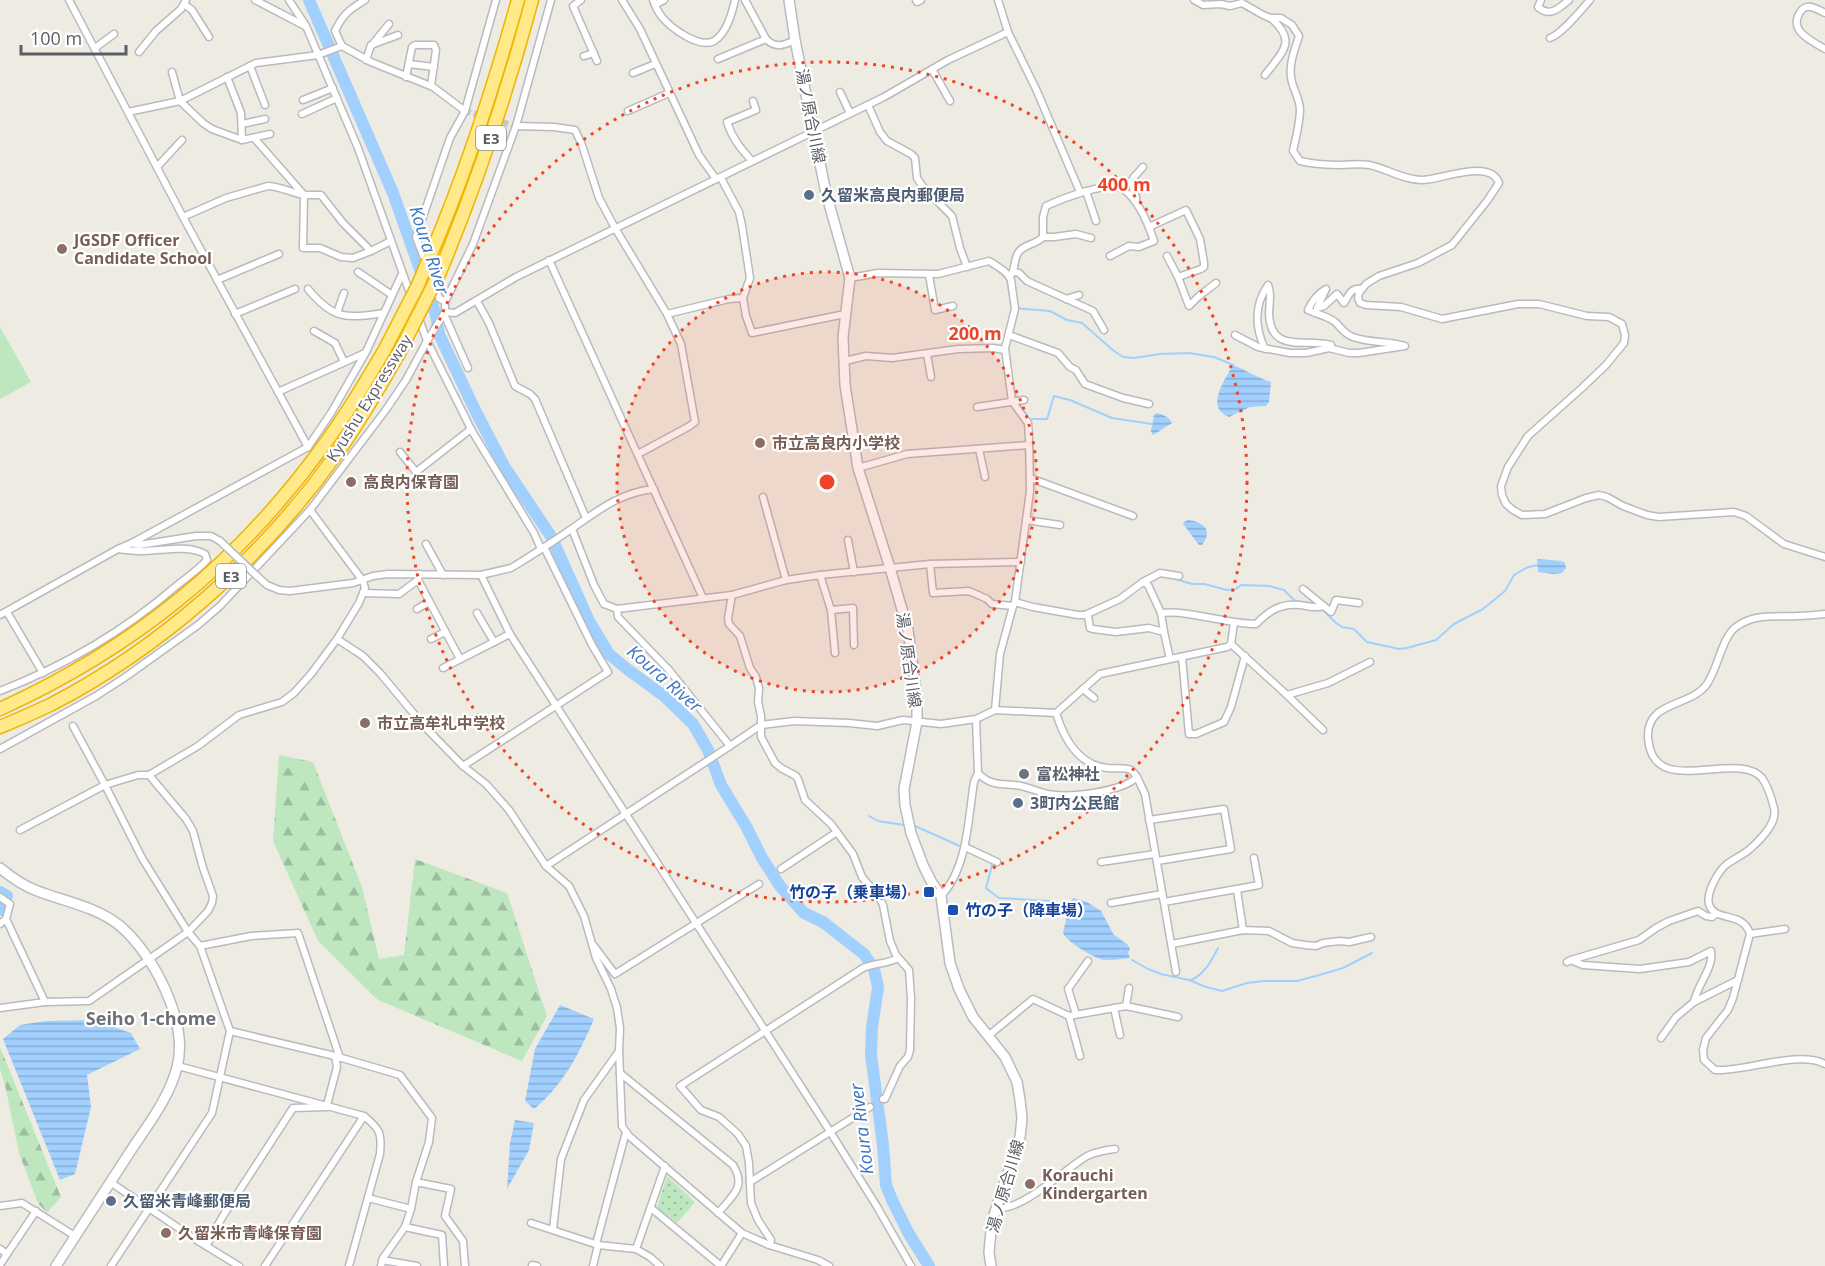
<svg xmlns="http://www.w3.org/2000/svg" width="1825" height="1266" viewBox="0 0 1825 1266" font-family="'Open Sans','Noto Sans JP',sans-serif">
<style>
.forest{fill:url(#forest-firs)}
.park{fill:url(#park-dots)}
.pitch{fill:#bee7c0}
.water{fill:url(#water-rules)}
.lines{fill:none;stroke-linecap:round;stroke-linejoin:round}
.stream{stroke:#a1d0ff;stroke-width:2}
.river{stroke:#a1d0ff;stroke-width:12}
.street-tunnel{stroke:#c9c8c2;stroke-width:6;stroke-dasharray:6 3;stroke-linecap:butt}
.street-casing{stroke:#b8babf;stroke-width:9}
.secondary-casing{stroke:#b8bbc1;stroke-width:12}
.highway-casing{stroke:#f0b500;stroke-width:15}
.street{stroke:#fff;stroke-width:6}
.secondary{stroke:#fff;stroke-width:9}
.highway{stroke:#ffe988;stroke-width:12}
.street-bridge-casing{stroke:#b8babf;stroke-width:9;stroke-linecap:butt}
.highway-bridge-casing{stroke:#f0b500;stroke-width:15;stroke-linecap:butt}
.street-bridge{stroke:#fff;stroke-width:6}
.highway-bridge{stroke:#ffe988;stroke-width:12}
.ring{fill:none;stroke:#ef4427;stroke-width:3;stroke-dasharray:3 6}
.service-dot{fill:#5c6f8a;stroke:#fff;stroke-width:2}
.education-dot{fill:#8d6e63;stroke:#fff;stroke-width:2}
.worship-dot{fill:#6b7280;stroke:#fff;stroke-width:2}
.transit-dot{fill:#1a4fb4;stroke:#fff;stroke-width:2}
.labels{text-anchor:middle;dominant-baseline:central;stroke-width:4.5;stroke-linejoin:round;paint-order:stroke}
.shield{fill:#fff;stroke:#8c8e92;stroke-width:1.5}
.shield-label{font-size:15px;font-weight:bold;fill:#5b5e64}
.street-label{font-size:16px;fill:#5b5e64;stroke:#fff}
.service-label{font-size:16px;font-weight:bold;fill:#4e5e75;stroke:#fff;text-anchor:start}
.education-label{font-size:16px;font-weight:bold;fill:#785e54;stroke:#fff;text-anchor:start}
.worship-label{font-size:16px;font-weight:bold;fill:#5b616d;stroke:#fff;text-anchor:start}
.transit-label{font-size:16px;font-weight:bold;fill:#164399;stroke:#fff;text-anchor:end}
.water-label{font-size:18px;font-style:italic;fill:#3d74be;stroke:#fff}
.neighbourhood-label{font-size:18px;font-weight:bold;fill:#6c7076;stroke:#fff}
.centre{fill:#ef4427;stroke:#fff;stroke-width:3}
.ring-label{font-size:18px;text-anchor:middle;font-weight:bold;fill:#ef4427;stroke:#fff;stroke-width:4.5;stroke-linejoin:round;paint-order:stroke}
</style>
<defs>
<pattern id="forest-firs" width="22" height="20" patternUnits="userSpaceOnUse" patternTransform="scale(1.5)"><rect width="22" height="20" fill="#bee7c0"/><path d="M5 1l3.5 6h-7zM16 11l3.5 6h-7z" fill="#9dbea0"/></pattern>
<pattern id="park-dots" width="8" height="8" patternUnits="userSpaceOnUse" patternTransform="scale(1.5)"><rect width="8" height="8" fill="#bee7c0"/><path d="M2 2h.1M6 6h.1" fill="none" stroke="#9dbea0" stroke-width="1.8" stroke-linecap="round"/></pattern>
<pattern id="water-rules" width="6" height="5" patternUnits="userSpaceOnUse" patternTransform="scale(1.5)"><rect width="6" height="5" fill="#a1d0ff"/><path d="M0 2.5h6" fill="none" stroke="#86acd2"/></pattern>
</defs>
<rect width="100%" height="100%" fill="#eeece2"/>
<g class="forest">
<path d="M279,755l34,7 49,125 17,72 25,-4 11,-96 92,34 40,123 -25,45 -144,-61 -60,-59 -45,-100z"/>
<path d="M0,1047l61,150 -14,16 -9,-10 -19,-50 -14,-68 -5,-15z"/>
</g>
<path class="park" d="M667,1176l28,26 -18,21 -20,-15z"/>
<path class="pitch" d="M0,327l31,55 -31,17z"/>
<g class="water">
<path d="M1233,365c13,5 25,13 38,17l-2,20 -3,4 -16,1 -21,10c-24,-9 -5,-36 4,-52z"/>
<path d="M1157,413c6,2 13,4 15,10l-19,12 -2,-4 3,-16z"/>
<path d="M1188,520c16,2 25,10 14,25h-3l-16,-21 1,-2z"/>
<path d="M1538,559l24,2 3,2 1,5 -4,5 -9,1 -15,-2 -1,-12z"/>
<path d="M1073,898l14,4 14,9 13,24 13,9 3,5 -2,4 2,5c-6,1 -20,2 -25,2 -10,-1 -38,-18 -42,-27l7,-31z"/>
<path d="M560,1005l34,14c-15,35 -30,65 -60,90l-9,-8 10,-52z"/>
<path d="M93,1020l38,13 9,16 -53,26 4,32 -16,67 -15,6 -57,-141 17,-14 26,-4z"/>
<path d="M515,1120l19,3 -5,27 -22,39 3,-46z"/>
</g>
<g class="lines">
<g class="stream">
<path d="M1007,280l5,28 38,3 17,9 15,3 32,28 9,6 11,1 26,-4 29,-1 25,4 19,8"/>
<path d="M1032,419h15l7,-23 16,4 42,18 40,6"/>
<path d="M1169,577l23,7h12l23,6 9,-1 5,-4 28,1 15,4 11,11 22,3 19,19 6,4 12,2 13,13 32,7 8,-1 29,-8 18,-16 29,-15 22,-18 9,-16 12,-7 11,-3"/>
<path d="M869,816l9,5 26,4"/>
<path d="M915,826l47,21"/>
<path d="M991,862l1,3 -6,23 13,10 51,3"/>
<path d="M1132,960l16,9 13,5 28,6 17,7 16,4 25,-8 17,-2h33l19,-5 27,-8 29,-15"/>
<path d="M1191,980c13,-5 21,-20 27,-32"/>
</g>
<g class="river">
<path d="M309,0l84,193 43,122 3,19 36,76 29,56 48,72 36,81 21,35 18,15 37,27 29,28 15,26 13,35 25,41 16,32 18,28 24,27 19,9 41,32 10,15 4,18 -6,41 -1,27 12,90 3,40 6,15 17,34 20,32"/>
<path d="M0,892l7,4"/>
<path d="M0,910l3,-6"/>
</g>
<g class="street-tunnel">
<path d="M465,111l20,6"/>
<path d="M494,120l22,6"/>
</g>
<defs>
<g id="street">
<path d="M69,0l114,217 125,230"/>
<path d="M255,0l50,26"/>
<path d="M289,0l17,26 52,122 69,193 45,90 62,102 7,16"/>
<path d="M365,0c-16,10 -22,14 -30,31l7,15 29,16 62,25 32,24"/>
<path d="M581,0l-8,6 24,55"/>
<path d="M622,0l18,29 59,126 17,24"/>
<path d="M653,0c2,6 5,12 9,17 9,11 37,32 52,24 13,-8 18,-28 21,-41"/>
<path d="M916,0l1,2 4,-2"/>
<path d="M998,0l10,32 28,57 44,103"/>
<path d="M1194,0l9,5 18,-1 9,2 12,-3 21,12 7,3h11l11,7 7,11c-4,13 -10,27 -8,41 1,11 8,19 9,32 0,14 -4,28 -7,42l7,10c13,3 27,4 41,4 10,0 18,-2 28,0 17,3 34,15 53,15 19,0 68,-22 77,3l-12,18 -35,44 -34,18 -39,13 -13,8 -7,9 -1,5 2,5 6,2 35,2 41,12 76,-15h21l48,12 22,1 13,7 3,11 -1,8 -18,22 -23,22 -55,49 -20,31 -7,19 1,9 4,9 7,6 9,5 23,-1 41,-16 13,-3 8,2 16,9 24,9 12,2 75,-5 12,4 38,28 41,13"/>
<path d="M1541,0l-3,7c12,11 21,1 31,-7"/>
<path d="M184,4l8,6 17,27"/>
<path d="M655,5l9,-5"/>
<path d="M1825,13c-4,-2 -9,-5 -14,-6 -10,-2 -17,12 -13,21 4,9 19,16 27,21"/>
<path d="M1550,38c12,-4 31,-28 40,-38"/>
<path d="M766,39c10,10 18,6 29,1"/>
<path d="M372,45l17,-21"/>
<path d="M95,48l19,-14"/>
<path d="M139,52l17,-21 25,-22 5,-9"/>
<path d="M584,56l10,-3"/>
<path d="M718,59l48,-20 -21,-39"/>
<path d="M366,60l5,-15 27,-10"/>
<path d="M409,64l25,3"/>
<path d="M250,66l15,39"/>
<path d="M932,69l18,32"/>
<path d="M172,72l8,29 23,22 9,6 30,11 28,-6"/>
<path d="M633,73l22,-9"/>
<path d="M1265,75c17,-23 33,-33 6,-57"/>
<path d="M227,77l14,36 1,27"/>
<path d="M406,77l6,-30 3,-2h19l2,5 -5,36"/>
<path d="M840,92l10,21"/>
<path d="M303,100l30,-12"/>
<path d="M868,105l12,27 7,9 24,13 4,4 2,20 6,9 29,29 8,32 7,19"/>
<path d="M628,111l41,-18"/>
<path d="M128,112l52,-11 76,-38 62,-8 24,-9"/>
<path d="M302,114l35,-16"/>
<path d="M242,124l23,-5"/>
<path d="M516,126l38,1 21,3 7,15 17,53 16,30 52,86 14,30 14,78 -7,5 -50,27"/>
<path d="M255,139l49,56h17l22,28 28,28 20,-10"/>
<path d="M752,161c-11,-12 -20,-23 -25,-39l29,-12 -3,-9"/>
<path d="M157,167l25,-27"/>
<path d="M721,178l18,34 3,14 8,52 -7,20 3,18 6,17 93,-19"/>
<path d="M1086,191l10,30"/>
<path d="M1136,201v-4l-5,-15 3,-5 9,-10"/>
<path d="M183,217l43,-19 42,-12c10,0 25,7 36,9l-1,53h17l21,9 12,1 18,-7"/>
<path d="M1149,227l37,-17 14,29 4,24v4l-3,2 -23,8 11,29 10,-10 17,-13"/>
<path d="M1043,237h11l22,-3 15,4"/>
<path d="M1167,256l11,21"/>
<path d="M549,260l154,338"/>
<path d="M358,272l34,23"/>
<path d="M1014,272l5,1 8,8 66,30 11,19"/>
<path d="M929,275l6,35 18,-4"/>
<path d="M1010,276c6,-6 3,-15 8,-23 5,-9 18,-8 25,-16v-20l3,-11c15,-7 63,-26 77,-17 16,11 25,34 31,52l-15,6 -10,-1 -19,10"/>
<path d="M850,278l28,-5 60,1 51,-13c8,5 18,10 22,19l4,29 -10,39 1,8 6,45 16,22 1,15 1,53 -15,111 -2,4 -13,48 -5,56"/>
<path d="M217,280l62,-26"/>
<path d="M308,289c26,32 40,29 76,24"/>
<path d="M1066,299l13,-4"/>
<path d="M477,301l12,22 26,63 15,8 5,5 51,119"/>
<path d="M445,302l-6,-4 -23,-61 34,-99 15,-27 31,-111"/>
<path d="M445,312l10,1 61,-36 368,-180 64,-37 60,-28"/>
<path d="M337,313l7,-20"/>
<path d="M235,314l60,-25"/>
<path d="M444,314l24,54"/>
<path d="M667,314l62,-15 14,-1"/>
<path d="M314,331l21,12 9,19"/>
<path d="M1009,335l49,18 12,14 6,3 9,14 38,14 26,6"/>
<path d="M1235,335l23,12 32,6h16l23,-5 20,5h10l46,-7c-17,-5 -36,-3 -52,-9 -9,-3 -12,-10 -18,-15 -7,-6 -19,-8 -27,-12 4,-9 9,-16 18,-21l-9,19 7,-2 13,-12 7,9c5,-8 7,-16 18,-14"/>
<path d="M1265,349c-10,-21 -11,-44 3,-64 4,9 1,19 1,29 2,40 35,24 62,31"/>
<path d="M927,354l4,23"/>
<path d="M845,361l21,-5 26,2 66,-9 35,-1 12,2"/>
<path d="M278,392l87,-39"/>
<path d="M977,407l47,-7"/>
<path d="M979,449l6,28"/>
<path d="M400,452l16,20 55,-43"/>
<path d="M858,468l49,-14 122,-9"/>
<path d="M1030,478l103,38"/>
<path d="M763,497l23,83"/>
<path d="M1026,520l34,5"/>
<path d="M572,529l22,56 10,19 13,5 115,-14 54,-15 34,-5 110,-11 91,-2"/>
<path d="M848,540l6,32"/>
<path d="M132,543l176,-96 23,-34 35,-61 36,-78"/>
<path d="M426,544l17,31"/>
<path d="M930,564l3,29 36,-2 18,8 5,5 21,2"/>
<path d="M419,574l-1,6 42,79"/>
<path d="M481,575l29,59 321,499 45,72 35,61"/>
<path d="M820,575l11,35 22,-2 1,37"/>
<path d="M257,576l10,9 12,5 11,1 63,-8 20,-7 15,-2 93,1 30,-7c20,-12 40,-25 59,-38 27,-19 51,-38 84,-41"/>
<path d="M1143,582l17,-9 19,3"/>
<path d="M1303,589l28,23 5,-12 23,3"/>
<path d="M363,593l36,1 19,-14"/>
<path d="M732,595l-4,23 1,6 11,12 10,32 6,9 3,11 -1,14 3,14v21l14,26 6,5 15,8 2,3 7,21 26,24 22,30 9,23 17,20 4,8 7,36 6,14 13,15 2,28 -1,52 -2,7 -8,9 -15,33h-2"/>
<path d="M1015,602l18,5 45,8h7l35,-16 23,-17 5,3 13,28c30,-3 64,11 95,11 13,-13 24,-21 44,-19 8,1 16,4 24,1"/>
<path d="M417,609l12,-7"/>
<path d="M617,609l1,8 51,53 61,76"/>
<path d="M831,610l4,43"/>
<path d="M7,612l36,61"/>
<path d="M477,613l17,29"/>
<path d="M1161,613l3,19 6,27"/>
<path d="M1825,614c-9,1 -18,2 -27,2 -21,1 -44,-3 -62,11 -14,10 -18,41 -29,57 -17,24 -61,16 -59,54 1,8 2,15 7,21 19,28 86,-6 107,19 5,7 10,22 12,30 4,15 -14,32 -24,41 -7,6 -16,10 -23,15 -9,7 -21,29 -18,40 5,19 34,6 41,30l-17,64 -5,12 -22,28 -3,12 1,10 11,10c29,2 83,-20 110,-6"/>
<path d="M0,615l118,-66 14,-6 7,2 57,-9h15l9,5"/>
<path d="M1085,615l3,1 2,12 3,1 23,3 33,-4 15,4"/>
<path d="M337,639l26,17 17,17 44,53 39,40 23,18 23,26 37,56 23,20 15,30 12,42 15,31 6,19 3,20 -1,22 3,76 7,10 113,97 27,12 49,15 11,6"/>
<path d="M431,639l14,-7"/>
<path d="M1231,644l56,51 41,-12 42,-21"/>
<path d="M1182,657l7,77h7l28,-12 7,-15 14,-51"/>
<path d="M443,668l67,-34"/>
<path d="M1083,689l11,9"/>
<path d="M0,691c64,-25 123,-59 175,-104 11,-9 23,-17 32,-27l-2,-6c-18,-10 -43,-3 -63,-3 -8,0 -16,-1 -24,-2"/>
<path d="M1287,695l36,35"/>
<path d="M1056,713c8,26 22,52 51,55 8,1 17,-1 24,2 7,5 10,17 14,24l31,178"/>
<path d="M1056,713l44,-39 127,-27 4,-3 3,-21"/>
<path d="M73,726l32,59 37,73 46,74 12,14 30,85 -18,82 -101,153"/>
<path d="M0,749l96,-53 28,-18 74,-53 22,-19 90,-96 75,-99 21,-31 21,-39 18,-29v-10l28,-58 43,-118 35,-126"/>
<path d="M463,766l145,-94 -16,-27 -48,-98"/>
<path d="M978,773c13,14 26,10 43,13 9,2 18,6 27,8 21,4 74,-2 89,-17"/>
<path d="M1149,820l75,-11 7,40 -74,12"/>
<path d="M20,830l85,-45 33,-10h11l49,-29 41,-31 43,-13 12,-9 17,-19 26,-35 22,-36 6,-15 -2,-7 -53,-71"/>
<path d="M965,847l32,15"/>
<path d="M1101,862l54,-8"/>
<path d="M546,866l184,-120 31,-21 33,-4 55,2 28,3 26,-6 38,4 35,-5 19,-9 61,3"/>
<path d="M781,869l56,-37"/>
<path d="M1237,890l6,40"/>
<path d="M941,896c27,-28 27,-78 33,-114l4,-9 -2,-54"/>
<path d="M0,897l10,7 -4,15 -6,5"/>
<path d="M1164,902l95,-17 -5,-27"/>
<path d="M1111,903l51,-9"/>
<path d="M6,919l39,83"/>
<path d="M1750,934l35,-5"/>
<path d="M1172,944l71,-14 26,1 23,12 13,2 11,1 7,-3 17,-2 9,1 22,-5"/>
<path d="M200,946l51,-10 47,-3 42,125"/>
<path d="M594,946l21,28 144,-90"/>
<path d="M1571,960l68,-20 17,-12 13,-7 29,-10 8,5 6,1 4,-3"/>
<path d="M1567,962l4,-2 12,5 57,4 49,-7 22,-11c3,17 -14,34 -17,51"/>
<path d="M1126,1006l3,-18"/>
<path d="M0,1008l45,-6 44,-1 99,-69 20,-21 4,-8 1,-7 -10,-28 -10,-37 -7,-12 -37,-44"/>
<path d="M1114,1008l6,27"/>
<path d="M1076,1014l-8,-25 20,-28"/>
<path d="M1069,1016l11,40"/>
<path d="M230,1031l105,25 65,19 32,43 -3,24 -13,40 -5,27 -6,18 -22,31 -2,8"/>
<path d="M988,1036l45,-37 36,17 57,-10 52,11"/>
<path d="M1661,1038l15,-21 18,-15 44,-22"/>
<path d="M178,1066l186,50c16,13 18,17 16,38l-31,112"/>
<path d="M620,1073l113,92c14,22 -1,31 -15,48"/>
<path d="M327,1105l10,-38 -2,-11"/>
<path d="M110,1182l88,59 41,25"/>
<path d="M416,1182l35,7 -6,27 18,25 2,25"/>
<path d="M750,1182l120,-75"/>
<path d="M368,1198l43,11"/>
<path d="M0,1206l22,-3 53,33"/>
<path d="M651,1208l70,58"/>
<path d="M997,1208c25,3 68,-39 90,-52 9,-4 18,-6 28,-7"/>
<path d="M531,1223l67,22 38,4 14,8 10,9"/>
<path d="M405,1227l37,8 2,31"/>
<path d="M553,1229l8,-70 23,-59 35,-49"/>
<path d="M596,1244l30,-112"/>
<path d="M769,1245l2,-5 -13,-20 -7,-17 -2,-40 -3,-17 -8,-12 -19,-17 -18,-7 -21,-24 183,-118c11,-5 25,-4 35,-10"/>
<path d="M206,1246l17,-30 70,-108 34,-1"/>
<path d="M0,1249l7,5 29,-43"/>
<path d="M636,1249l29,-83"/>
<path d="M382,1260l35,6"/>
<path d="M0,1265l7,-11"/>
<path d="M532,1265l5,1"/>
<path d="M265,1266l99,-150"/>
<path d="M593,1266l5,-21"/>
<path d="M721,1266l21,-33"/>
</g>
<g id="secondary">
<path d="M789,0l6,40 31,153 24,85 -7,59 2,48 13,83 32,100 18,62 9,69v23l-13,67 1,16 6,28 12,32 8,16 10,15 9,67 9,26 14,28 32,40 12,25 3,18 2,18 -2,19 -28,84 -3,31 2,14"/>
<path d="M0,868c11,9 22,17 35,22 27,11 60,16 84,35 34,28 70,97 58,142 -8,32 -31,60 -49,88 -24,37 -48,74 -72,111"/>
</g>
<g id="highway">
<path d="M428,261c37,-85 65,-172 90,-261"/>
<path d="M440,272c37,-89 67,-179 92,-272"/>
<path d="M0,709c132,-60 235,-143 321,-260 24,-32 44,-66 64,-100"/>
<path d="M0,727c17,-7 33,-14 50,-22 111,-57 213,-148 285,-249 24,-32 43,-67 63,-101"/>
</g>
</defs>
<use href="#street" class="street-casing"/>
<use href="#secondary" class="secondary-casing"/>
<use href="#highway" class="highway-casing"/>
<use href="#street" class="street"/>
<use href="#secondary" class="secondary"/>
<use href="#highway" class="highway"/>
<defs>
<path id="street-bridge" d="M220,541l37,35"/>
<g id="highway-bridge">
<path d="M385,349l33,-64 10,-24"/>
<path d="M398,355l42,-83"/>
</g>
</defs>
<use href="#street-bridge" class="street-bridge-casing"/>
<use href="#highway-bridge" class="highway-bridge-casing"/>
<use href="#street-bridge" class="street-bridge"/>
<use href="#highway-bridge" class="highway-bridge"/>
</g>
<circle cx="827" cy="482" r="210" fill="#ef4427" fill-opacity=".12"/>
<g class="ring">
<circle cx="827" cy="482" r="210"/>
<circle cx="827" cy="482" r="420"/>
</g>
<g class="service-dot">
<circle cx="809" cy="195" r="6"/>
<circle cx="1018" cy="803" r="6"/>
<circle cx="111" cy="1201" r="6"/>
</g>
<g class="education-dot">
<circle cx="62" cy="249" r="6"/>
<circle cx="760" cy="443" r="6"/>
<circle cx="351" cy="482" r="6"/>
<circle cx="365" cy="723" r="6"/>
<circle cx="1030" cy="1184" r="6"/>
<circle cx="166" cy="1233" r="6"/>
</g>
<circle class="worship-dot" cx="1024" cy="774" r="6"/>
<g class="transit-dot">
<rect x="923" y="886" width="12" height="12" rx="3"/>
<rect x="947" y="904" width="12" height="12" rx="3"/>
</g>
<g class="labels">
<g class="shield">
<rect x="476" y="126" width="30" height="24" rx="4.5"/>
<rect x="216" y="564" width="30" height="24" rx="4.5"/>
</g>
<g class="shield-label">
<text x="491" y="138">E3</text>
<text x="231" y="576">E3</text>
</g>
<g class="street-label">
<text transform="translate(811 116) rotate(79)">湯ノ原合川線</text>
<text transform="translate(369 398) rotate(-58)">Kyushu Expressway</text>
<text transform="translate(909 660) rotate(82)">湯ノ原合川線</text>
<text transform="translate(1005 1186) rotate(-74)">湯ノ原合川線</text>
</g>
<g class="service-label">
<text x="821" y="195">久留米高良内郵便局</text>
<text x="1030" y="803">3町内公民館</text>
<text x="123" y="1201">久留米青峰郵便局</text>
</g>
<g class="education-label">
<text x="74" y="240">JGSDF Officer<tspan x="74" dy="18">Candidate School</tspan></text>
<text x="772" y="443">市立高良内小学校</text>
<text x="363" y="482">高良内保育園</text>
<text x="377" y="723">市立高牟礼中学校</text>
<text x="1042" y="1175">Korauchi<tspan x="1042" dy="18">Kindergarten</tspan></text>
<text x="178" y="1233">久留米市青峰保育園</text>
</g>
<g class="worship-label">
<text x="1036" y="774">富松神社</text>
</g>
<g class="transit-label">
<text x="917" y="892">竹の子（乗車場）</text>
<text x="965" y="910" text-anchor="start">竹の子（降車場）</text>
</g>
<g class="water-label">
<text transform="translate(430 250) rotate(72)">Koura River</text>
<text transform="translate(665 678) rotate(41)">Koura River</text>
<text transform="translate(861 1129) rotate(-97)">Koura River</text>
</g>
<g class="neighbourhood-label">
<text x="151" y="1018">Seiho 1-chome</text>
</g>
</g>
<circle cx="827" cy="482" r="9" class="centre"/>
<g class="ring-label">
<text x="1124" y="191">400 m</text>
<text x="975" y="340">200 m</text>
</g>
<path d="M21 45v9h105v-9" fill="none" stroke="#5b5e64" stroke-width="3"/>
<text x="30" y="45" font-size="18" fill="#5b5e64" stroke="#ffffff" stroke-width="4.5" paint-order="stroke">100 m</text>
</svg>
